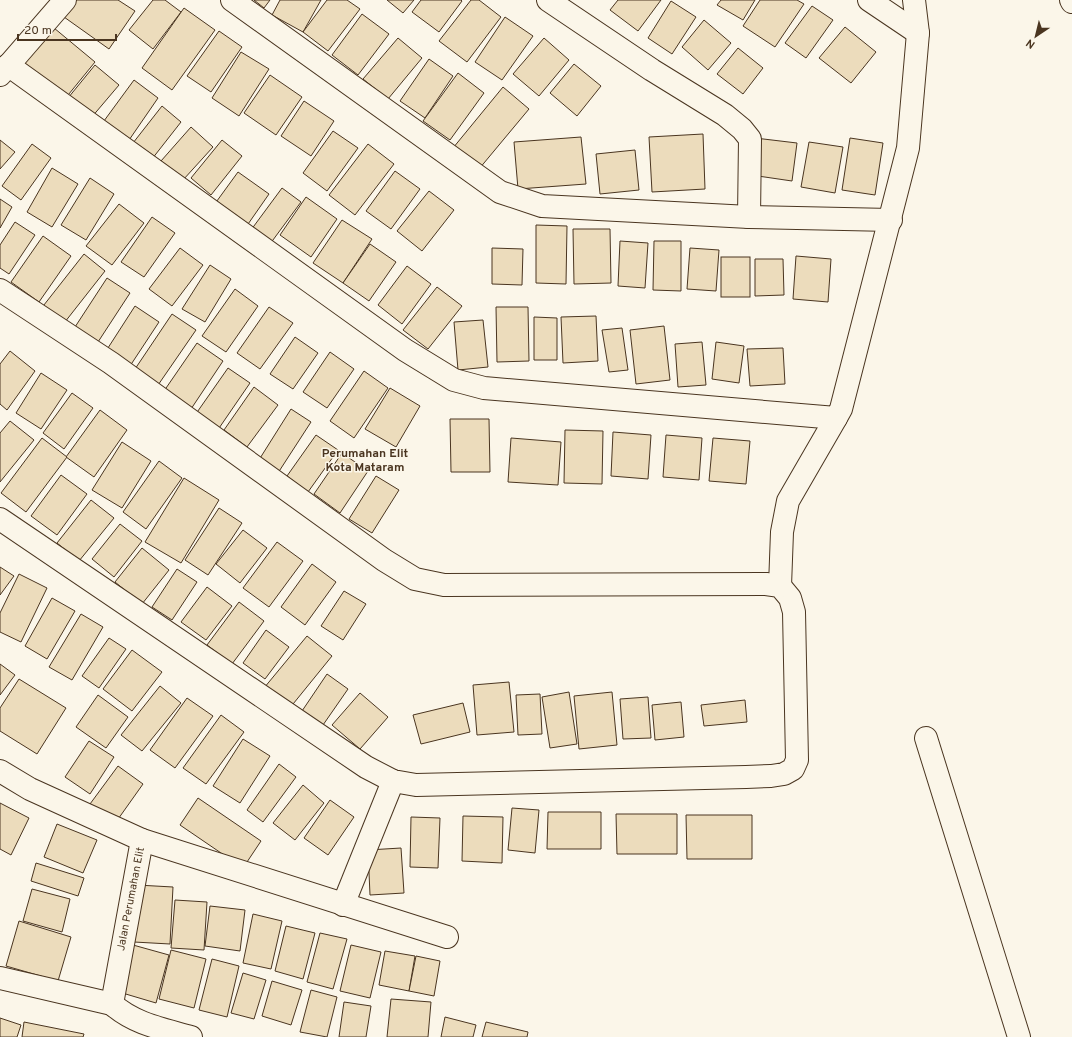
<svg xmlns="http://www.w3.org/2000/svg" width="1072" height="1037" viewBox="0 0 1072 1037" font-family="Overpass,sans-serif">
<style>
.building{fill:#ecdcbc;stroke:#4a3520}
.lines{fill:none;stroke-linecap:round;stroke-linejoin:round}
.minor-casing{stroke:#4a3520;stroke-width:24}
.minor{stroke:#fbf6e9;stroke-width:22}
.labels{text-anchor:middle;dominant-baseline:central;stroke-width:3;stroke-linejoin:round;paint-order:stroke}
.street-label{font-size:11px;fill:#4a3520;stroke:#fbf6e9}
.neighbourhood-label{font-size:12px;font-weight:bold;fill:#4a3520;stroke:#fbf6e9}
</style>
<rect width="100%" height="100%" fill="#fbf6e9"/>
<g class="building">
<path d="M76,0h42l17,11 -26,38 -45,-32z"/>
<path d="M153,0h12l16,12 -28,37 -24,-19z"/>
<path d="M254,0h16l-6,8z"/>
<path d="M280,0h41l-18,32 -31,-17z"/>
<path d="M327,0h20l13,9 -32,42 -25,-19z"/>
<path d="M387,0h27l-11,13z"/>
<path d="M421,0h40l1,1 -23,31 -27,-20z"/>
<path d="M471,0h8l22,17 -34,45 -28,-21z"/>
<path d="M618,0h43l-23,31 -28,-21z"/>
<path d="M721,0h34l-12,20 -26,-15z"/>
<path d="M760,0h37l7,4 -29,43 -32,-21z"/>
<path d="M671,1l25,16 -24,37 -24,-16z"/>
<path d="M812,6l21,14 -27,38 -21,-15z"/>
<path d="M184,8l31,22 -43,60 -30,-22z"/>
<path d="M362,14l27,20 -31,41 -26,-20z"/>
<path d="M505,17l28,19 -31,44 -27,-18z"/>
<path d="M704,20l27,23 -23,27 -26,-23z"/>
<path d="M48,23l47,39 -31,38 -47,-38z"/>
<path d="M845,27l31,25 -25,31 -32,-25z"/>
<path d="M219,31l23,16 -31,45 -24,-16z"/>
<path d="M398,38l24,20 -34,41 -25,-20z"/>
<path d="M544,38l25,22 -30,36 -26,-22z"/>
<path d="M738,48l25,20 -20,26 -26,-20z"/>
<path d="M241,52l28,17 -30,47 -27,-18z"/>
<path d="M429,59l24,17 -28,42 -25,-17z"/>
<path d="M574,64l27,22 -24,30 -27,-23z"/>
<path d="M95,65l24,20 -28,33 -23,-20z"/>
<path d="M458,73l26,20 -34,47 -27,-19z"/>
<path d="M270,75l32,22 -26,38 -32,-22z"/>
<path d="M134,80l24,18 -31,45 -26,-18z"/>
<path d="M503,87l26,22 -50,60 -26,-21z"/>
<path d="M304,101l30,20 -23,35 -30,-20z"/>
<path d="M162,106l19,16 -29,37 -19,-16z"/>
<path d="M191,127l22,20 -30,33 -22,-19z"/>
<path d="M333,131l25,17 -31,43 -24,-18z"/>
<path d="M703,134l2,55 -53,3 -3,-55z"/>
<path d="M581,137l5,47 -68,5 -4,-47z"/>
<path d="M755,138l42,5 -5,38 -41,-6z"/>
<path d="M850,138l33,5 -8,52 -33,-5z"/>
<path d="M0,140l15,12 -15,17z"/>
<path d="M222,140l20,16 -31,39 -20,-17z"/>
<path d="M809,142l34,5 -8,46 -34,-6z"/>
<path d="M32,144l19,14 -30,42 -19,-14z"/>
<path d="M368,144l26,20 -39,51 -26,-20z"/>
<path d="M635,150l4,40 -39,4 -4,-40z"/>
<path d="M52,168l26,16 -26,43 -25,-15z"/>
<path d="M395,171l25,18 -29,40 -25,-18z"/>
<path d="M238,172l31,22 -23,33 -32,-22z"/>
<path d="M90,178l24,16 -28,46 -25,-15z"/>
<path d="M282,188l19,14 -31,42 -19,-14z"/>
<path d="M429,191l25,19 -32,41 -25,-20z"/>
<path d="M306,197l31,22 -26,38 -31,-22z"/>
<path d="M0,199l12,8 -12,21z"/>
<path d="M119,204l25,19 -32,42 -26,-19z"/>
<path d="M152,217l23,16 -31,44 -23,-15z"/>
<path d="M342,220l30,19 -29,44 -30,-20z"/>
<path d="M15,222l20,13 -26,39 -9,-6v-23z"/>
<path d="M536,225l31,1 -1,58 -30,-1z"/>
<path d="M573,229h37l1,54 -37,1z"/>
<path d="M43,236l28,20 -32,46 -28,-20z"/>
<path d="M620,241l28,2 -3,45 -27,-2z"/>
<path d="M654,241h27v50l-28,-1z"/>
<path d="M370,244l26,18 -27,39 -26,-18z"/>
<path d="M180,248l23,17 -31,41 -23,-17z"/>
<path d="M492,248l31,1 -1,36 -30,-1z"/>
<path d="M690,248l29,2 -3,41 -29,-2z"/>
<path d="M84,254l21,17 -44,56 -21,-17z"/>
<path d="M796,256l35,3 -3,43 -35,-3z"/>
<rect x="721" y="257" width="29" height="40"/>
<path d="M755,259h28l1,36 -29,1z"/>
<path d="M210,265l21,14 -26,43 -23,-13z"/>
<path d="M407,266l24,18 -29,40 -24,-19z"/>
<path d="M107,278l23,15 -32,49 -23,-15z"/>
<path d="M437,287l25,19 -34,43 -25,-19z"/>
<path d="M235,289l23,17 -32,46 -24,-16z"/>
<path d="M135,306l24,16 -29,44 -24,-15z"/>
<path d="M269,307l24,16 -33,46 -23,-16z"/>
<path d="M496,307h32l1,54 -32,1z"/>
<path d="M172,314l24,16 -40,58 -23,-16z"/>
<path d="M596,316l2,45 -35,2 -2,-46z"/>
<path d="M534,317l23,1v42h-23z"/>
<path d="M483,320l5,47 -30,3 -4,-48z"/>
<path d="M664,326l6,54 -34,4 -6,-54z"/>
<path d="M622,328l6,42 -19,2 -7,-42z"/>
<path d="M295,337l23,16 -25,36 -23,-15z"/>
<path d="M702,342l4,43 -28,2 -3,-43z"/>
<path d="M716,342l28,4 -5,37 -27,-4z"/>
<path d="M197,343l26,18 -32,48 -27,-18z"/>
<path d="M783,348l2,36 -35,2 -3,-37z"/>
<path d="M10,351l25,20 -28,39 -7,-6v-40z"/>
<path d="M330,352l24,17 -27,39 -24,-16z"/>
<path d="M228,368l22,15 -35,51 -22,-16z"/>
<path d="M364,371l24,17 -34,50 -24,-17z"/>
<path d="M41,373l26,17 -26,39 -25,-16z"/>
<path d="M254,387l24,18 -31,42 -23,-17z"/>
<path d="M390,388l30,18 -24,41 -31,-18z"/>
<path d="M72,393l21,15 -29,41 -21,-16z"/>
<path d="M291,409l20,13 -35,54 -19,-13z"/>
<path d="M100,410l27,20 -33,47 -28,-20z"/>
<path d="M450,419h39l1,53h-39z"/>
<path d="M10,421l24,19 -34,42v-49z"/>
<path d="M565,430l38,1 -1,53 -38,-1z"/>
<path d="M613,432l38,3 -3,44 -37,-3z"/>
<path d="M316,435l22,15 -30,42 -21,-16z"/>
<path d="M666,435l36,3 -3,42 -36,-3z"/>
<path d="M42,438l25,19 -41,55 -25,-19z"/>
<path d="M511,438l50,4 -3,43 -50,-3z"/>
<path d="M713,438l37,3 -4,43 -37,-3z"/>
<path d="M122,442l29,19 -29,47 -30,-18z"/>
<path d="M342,453l26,18 -28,42 -26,-19z"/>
<path d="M159,461l23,17 -36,51 -23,-17z"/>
<path d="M61,475l26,19 -30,41 -26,-19z"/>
<path d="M376,476l23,14 -27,43 -23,-14z"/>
<path d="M184,478l35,22 -38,63 -36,-21z"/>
<path d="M91,500l23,18 -35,43 -22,-18z"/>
<path d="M219,508l23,15 -34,52 -23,-15z"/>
<path d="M120,524l22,17 -28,36 -22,-18z"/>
<path d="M243,530l24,18 -27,35 -24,-19z"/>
<path d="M277,542l26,19 -34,46 -26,-19z"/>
<path d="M142,548l27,22 -27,34 -27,-22z"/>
<path d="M312,564l24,18 -31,43 -24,-18z"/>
<path d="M0,567l14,9 -14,19z"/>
<path d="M177,569l20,13 -25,38 -20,-13z"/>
<path d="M19,574l28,14 -26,54 -21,-10v-19z"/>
<path d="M207,587l25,19 -26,34 -25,-18z"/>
<path d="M344,591l22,13 -23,36 -22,-14z"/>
<path d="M52,598l23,13 -28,48 -22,-13z"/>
<path d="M239,602l25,19 -32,43 -25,-19z"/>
<path d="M81,614l22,13 -31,53 -23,-13z"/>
<path d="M266,630l23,17 -24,32 -22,-16z"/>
<path d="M307,636l25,20 -43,53 -25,-21z"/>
<path d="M109,638l17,11 -27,39 -17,-12z"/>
<path d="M132,650l30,22 -30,39 -29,-22z"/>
<path d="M0,664l15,11 -15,20z"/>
<path d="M327,674l21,15 -25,36 -21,-14z"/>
<path d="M19,679l47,29 -29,46 -37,-23v-23z"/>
<path d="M509,682l5,50 -37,3 -4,-50z"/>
<path d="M160,686l21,17 -39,48 -21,-16z"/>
<path d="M569,692l8,52 -27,4 -8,-51z"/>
<path d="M612,692l5,53 -38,4 -5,-53z"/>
<path d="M360,693l28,24 -28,32 -28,-24z"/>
<path d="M540,694l2,40 -24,1 -2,-40z"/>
<path d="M98,695l30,22 -22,31 -30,-21z"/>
<path d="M648,697l3,41 -28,1 -3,-40z"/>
<path d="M187,698l26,18 -38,52 -25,-18z"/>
<path d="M745,700l2,22 -43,4 -3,-21z"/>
<path d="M681,702l3,35 -29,3 -3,-35z"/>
<path d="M463,703l7,29 -49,12 -8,-29z"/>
<path d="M221,715l23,17 -38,52 -23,-16z"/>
<path d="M243,739l27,17 -30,47 -27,-17z"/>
<path d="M89,741l25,16 -24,37 -25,-17z"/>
<path d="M279,764l17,13 -33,45 -16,-12z"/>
<path d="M118,766l25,18 -27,38 -26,-18z"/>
<path d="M303,785l21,18 -29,37 -22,-17z"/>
<path d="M198,798l63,43 -18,27 -63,-43z"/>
<path d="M330,800l24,17 -26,38 -24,-17z"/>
<path d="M0,803l29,15 -18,37 -11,-6z"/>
<path d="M512,808l27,2 -4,43 -27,-3z"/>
<path d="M548,812h53v37h-54z"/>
<path d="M616,814h61v40h-60z"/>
<path d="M686,815h66v44h-65z"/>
<path d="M463,816l40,1 -1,46 -40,-2z"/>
<path d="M411,817l29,1 -2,50 -28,-1z"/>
<path d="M57,824l40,16 -14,33 -39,-16z"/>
<path d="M401,848l3,45 -34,2 -2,-45z"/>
<path d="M36,863l48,15 -6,18 -47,-15z"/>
<path d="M137,885l36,2 -3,57 -36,-2z"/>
<path d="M32,889l38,10 -8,33 -39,-11z"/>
<path d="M175,900l32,2 -3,48 -33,-2z"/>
<path d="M210,906l35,4 -5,41 -35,-5z"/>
<path d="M253,914l29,7 -11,48 -28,-6z"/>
<path d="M19,921l52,16 -13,44 -52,-15z"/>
<path d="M286,926l29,7 -12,46 -28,-8z"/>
<path d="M320,933l27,6 -14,50 -26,-7z"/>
<path d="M133,945l36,10 -13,48 -37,-11z"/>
<path d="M351,945l30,7 -11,46 -30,-7z"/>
<path d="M171,950l35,9 -12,49 -35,-9z"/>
<path d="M385,951l30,5 -6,35 -30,-6z"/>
<path d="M416,956l24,5 -6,35 -25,-5z"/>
<path d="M212,959l27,7 -12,51 -28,-7z"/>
<path d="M243,973l23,7 -12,39 -23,-6z"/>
<path d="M272,981l30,9 -11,35 -29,-9z"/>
<path d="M311,990l26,7 -10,40 -27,-5z"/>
<path d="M391,999l40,3 -3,35h-41z"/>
<path d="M344,1002l27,4 -5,31h-27z"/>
<path d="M445,1017l31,8 -3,12h-32z"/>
<path d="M0,1018l21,7 -4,12h-17z"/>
<path d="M24,1022l60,12 -1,3h-61z"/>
<path d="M486,1022l42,10 -1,5h-45z"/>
</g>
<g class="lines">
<defs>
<g id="minor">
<path d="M232,0l268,192 42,14 207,11 142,3"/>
<path d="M548,0l104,70 73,45 17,14 8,10 -1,78"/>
<path d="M869,0l49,33"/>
<path d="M1071,0l1,2"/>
<path d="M8,65l397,285 49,30 30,8 352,30 5,-9 67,-261 10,-115 -4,-33"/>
<path d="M0,75l65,-75"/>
<path d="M0,290l111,73 273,197 31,19 29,6 322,-1 14,2 10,12 4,14 3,148 -4,9 -9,5 -13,2 -25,1 -330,8 -23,-4 -27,-14 -366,-248"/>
<path d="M780,586l2,-54 6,-31 48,-83"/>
<path d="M926,738l93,299"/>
<path d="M0,771l30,18 112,51 -30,164c22,20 51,25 79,33"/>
<path d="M142,840l305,97"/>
<path d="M343,905l50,-124"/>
<path d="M0,978l112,26"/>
</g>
</defs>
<use href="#minor" class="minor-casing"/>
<use href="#minor" class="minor"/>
</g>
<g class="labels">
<g class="street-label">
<text transform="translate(131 899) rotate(-79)">Jalan Perumahan Elit</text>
</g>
<g class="neighbourhood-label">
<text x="365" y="454">Perumahan Elit<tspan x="365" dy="14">Kota Mataram</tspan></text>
</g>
</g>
<g transform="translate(1036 36) rotate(215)" stroke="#fbf6e9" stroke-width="3" paint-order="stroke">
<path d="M0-3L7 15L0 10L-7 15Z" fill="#4a3520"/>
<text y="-6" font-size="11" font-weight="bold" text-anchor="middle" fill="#4a3520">N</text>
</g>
<path d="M18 34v6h98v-6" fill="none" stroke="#4a3520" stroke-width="2"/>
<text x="24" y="34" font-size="12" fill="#4a3520" stroke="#fbf6e9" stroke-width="3" paint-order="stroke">20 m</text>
</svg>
